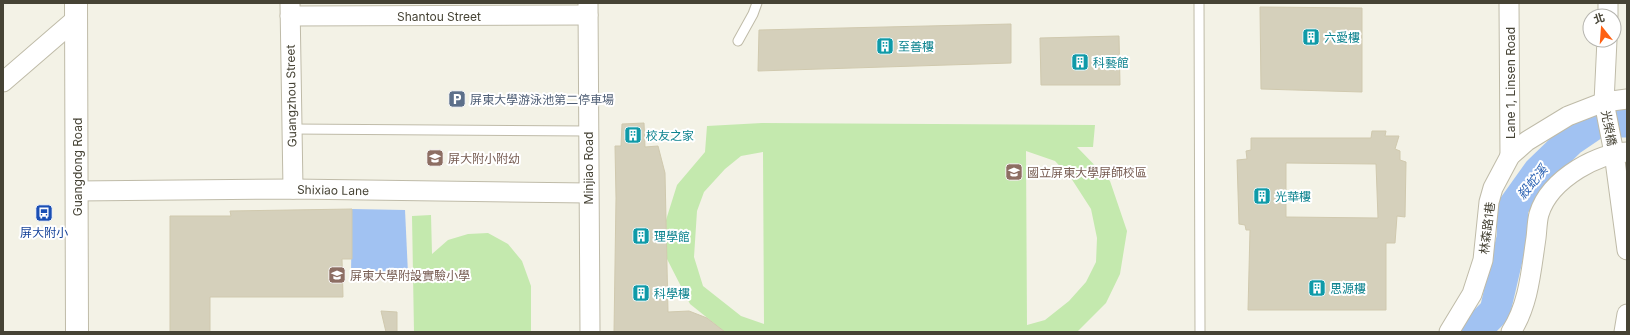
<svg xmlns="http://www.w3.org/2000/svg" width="1630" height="335" viewBox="0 0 1630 335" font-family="Inter,'Noto Sans TC',sans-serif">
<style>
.green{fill:#c4e9ae;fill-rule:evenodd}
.water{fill:#a1c2f2}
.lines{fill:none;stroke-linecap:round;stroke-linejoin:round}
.river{stroke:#a1c2f2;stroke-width:31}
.building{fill:#d5d0bb;stroke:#d0c9ae;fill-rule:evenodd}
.service-casing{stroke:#bfbba8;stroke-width:11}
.minor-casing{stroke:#bfbba8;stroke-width:21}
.tertiary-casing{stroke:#bfbba8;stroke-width:24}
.service{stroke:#fff;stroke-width:9}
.minor{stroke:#fff;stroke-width:19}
.tertiary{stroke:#fff;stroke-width:22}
.labels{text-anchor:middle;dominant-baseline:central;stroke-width:4;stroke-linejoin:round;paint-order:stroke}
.street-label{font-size:12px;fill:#464335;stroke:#fff}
.culture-label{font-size:12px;fill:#0d838f;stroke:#fff;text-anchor:start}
.service-label{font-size:12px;fill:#4e5e75;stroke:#fff;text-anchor:start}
.education-label{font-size:12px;fill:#785e54;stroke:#fff;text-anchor:start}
.transit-label{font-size:12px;fill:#164399;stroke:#fff}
.water-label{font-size:13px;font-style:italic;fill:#2c63b4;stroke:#fff}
</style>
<rect width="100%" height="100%" fill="#f3f2e6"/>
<g class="green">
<path d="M762,123l333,2 -2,22h-16l33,34 17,50 -7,43 -14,29 -29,29h-352l-35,-28 -23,-45 -1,-39 11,-35 28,-33 2,-26zM1026,151l29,10 16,17 20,31 6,29 -1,24 -10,20 -17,19 -24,19 -18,5zM763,152l1,172 -23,-8 -38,-30 -9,-29 3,-46 7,-19 21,-23 16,-13z"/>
<path d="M431,215l1,39 16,-14 20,-6 20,-1 20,11 14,17 9,25v46h-117l-2,-116z"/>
</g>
<path class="water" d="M352,209l53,1 3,64 -57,-1z"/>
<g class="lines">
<path class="river" d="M1474,332l21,-21 17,-73 1,-31 25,-35 32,-31 28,-19h29"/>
</g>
<g class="building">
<path d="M1260,7l102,1v84l-101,-3z"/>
<path d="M1011,24v39l-253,8 1,-41z"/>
<path d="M1119,36l1,49h-79l-1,-47z"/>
<path d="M644,123l1,24 13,-1 7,27 3,139 21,-1 18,7 18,14h-111l2,-134 -1,-52h6l1,-22z"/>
<path d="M1372,131h14l-1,5h14l-4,13 5,2v9l6,2 -1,55 -8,-1 -2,27h-9v67h-138l2,-80h-4l-1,-5 -6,-1 -2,-64 10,-1 -1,-8 5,-1v-12h120zM1286,163l90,1 2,54 -92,-1z"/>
<path d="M352,209v50h-10l1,38h-133v35h-40v-116h61l-1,-5z"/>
<path d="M381,311l16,1v20h-11z"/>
</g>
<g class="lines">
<defs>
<g id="service">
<path d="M1199,3l1,329"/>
<path d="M738,41l15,-27 4,-11"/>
<path d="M292,129l296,2"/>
</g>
<g id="minor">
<path d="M290,3l3,186"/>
<path d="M588,3l2,329"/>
<path d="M1509,3l1,153"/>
<path d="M290,16l298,-1"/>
<path d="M1608,16v-13"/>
<path d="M1607,40l-3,62 10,51 13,97"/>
<path d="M3,82l73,-63"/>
<path d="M77,191l216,-2 295,4"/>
<path d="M1449,332l23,-38 11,-34 6,-58 4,-14 17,-32 17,-15 41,-25 36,-14 23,-3"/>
<path d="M1511,332c18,-28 20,-61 25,-94 1,-8 1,-17 3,-24 6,-20 23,-35 39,-45 15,-9 32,-16 49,-17"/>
<path d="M1624,332l3,-18"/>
</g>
<path id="tertiary" d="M76,3l1,329"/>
</defs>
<use href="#service" class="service-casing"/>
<use href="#minor" class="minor-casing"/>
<use href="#tertiary" class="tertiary-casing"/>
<use href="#service" class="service"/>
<use href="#minor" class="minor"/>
<use href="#tertiary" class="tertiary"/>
</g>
<defs>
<symbol id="building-square" viewBox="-11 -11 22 22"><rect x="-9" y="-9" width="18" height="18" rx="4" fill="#0f9aa8" stroke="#fff"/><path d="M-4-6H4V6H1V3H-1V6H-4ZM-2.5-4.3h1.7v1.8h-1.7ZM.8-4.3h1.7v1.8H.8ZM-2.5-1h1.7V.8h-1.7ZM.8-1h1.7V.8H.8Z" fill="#fff"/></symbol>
<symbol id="parking-square" viewBox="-11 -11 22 22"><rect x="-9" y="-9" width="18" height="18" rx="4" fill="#5c6f8a" stroke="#fff"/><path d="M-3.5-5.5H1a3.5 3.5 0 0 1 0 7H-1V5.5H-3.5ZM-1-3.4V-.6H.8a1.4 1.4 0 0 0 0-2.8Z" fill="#fff"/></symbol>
<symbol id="school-square" viewBox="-11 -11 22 22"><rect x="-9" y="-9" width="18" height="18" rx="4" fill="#8d6e63" stroke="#fff"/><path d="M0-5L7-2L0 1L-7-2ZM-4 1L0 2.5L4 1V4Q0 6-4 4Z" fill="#fff"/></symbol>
<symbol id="university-square" viewBox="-11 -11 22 22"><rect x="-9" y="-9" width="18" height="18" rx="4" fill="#8d6e63" stroke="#fff"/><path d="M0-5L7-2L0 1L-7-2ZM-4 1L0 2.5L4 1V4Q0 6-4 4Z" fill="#fff"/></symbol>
<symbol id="bus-square" viewBox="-11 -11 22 22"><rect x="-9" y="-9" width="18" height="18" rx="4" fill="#1a4fb4" stroke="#fff"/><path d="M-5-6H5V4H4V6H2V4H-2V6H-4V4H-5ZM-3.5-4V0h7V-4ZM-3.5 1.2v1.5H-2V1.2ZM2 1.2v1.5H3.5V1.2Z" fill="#fff"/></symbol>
</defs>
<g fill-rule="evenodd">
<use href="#building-square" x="1301" y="27" width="20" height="20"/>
<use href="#building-square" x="875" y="36" width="20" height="20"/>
<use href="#building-square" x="1070" y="52" width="20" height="20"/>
<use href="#parking-square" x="447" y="89" width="20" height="20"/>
<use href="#building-square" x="623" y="125" width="20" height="20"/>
<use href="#school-square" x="425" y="148" width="20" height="20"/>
<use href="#university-square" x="1004" y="162" width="20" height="20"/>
<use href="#building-square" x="1252" y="186" width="20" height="20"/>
<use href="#bus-square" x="34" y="203" width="20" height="20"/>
<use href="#building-square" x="631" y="226" width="20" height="20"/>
<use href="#school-square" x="327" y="265" width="20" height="20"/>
<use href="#building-square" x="1307" y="278" width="20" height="20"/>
<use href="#building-square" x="631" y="283" width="20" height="20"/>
</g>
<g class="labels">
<g class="street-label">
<text x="439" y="16">Shantou Street</text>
<text transform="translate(1510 83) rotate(-90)">Lane 1, Linsen Road</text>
<text transform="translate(291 96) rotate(-91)">Guangzhou Street</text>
<text transform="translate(1609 128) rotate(79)">光榮橋</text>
<text transform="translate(77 167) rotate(-90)">Guangdong Road</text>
<text transform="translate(588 168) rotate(-90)">Minjiao Road</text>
<text transform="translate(333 190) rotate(1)">Shixiao Lane</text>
<text transform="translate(1487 228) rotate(-83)">林森路1巷</text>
</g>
<g class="culture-label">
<text x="1324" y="37">六愛樓</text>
<text x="898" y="46">至善樓</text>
<text x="1093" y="62">科藝館</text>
<text x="646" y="135">校友之家</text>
<text x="1275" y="196">光華樓</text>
<text x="654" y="236">理學館</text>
<text x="1330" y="288">思源樓</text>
<text x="654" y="293">科學樓</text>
</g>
<g class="service-label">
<text x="470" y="99">屏東大學游泳池第二停車場</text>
</g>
<g class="education-label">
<text x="448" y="158">屏大附小附幼</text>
<text x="1027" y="172">國立屏東大學屏師校區</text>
<text x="350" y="275">屏東大學附設實驗小學</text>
</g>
<g class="transit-label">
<text x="44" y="232">屏大附小</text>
</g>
<g class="water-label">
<text transform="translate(1532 182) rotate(-51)">殺蛇溪</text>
</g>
</g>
<rect width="1630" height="335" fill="none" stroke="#464335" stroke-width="8"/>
<g transform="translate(1602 28) rotate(343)"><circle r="19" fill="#ffffff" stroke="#b5b4ae"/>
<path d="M0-3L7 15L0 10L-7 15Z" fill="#fe6012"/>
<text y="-6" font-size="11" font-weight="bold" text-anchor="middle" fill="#464335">北</text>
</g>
</svg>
